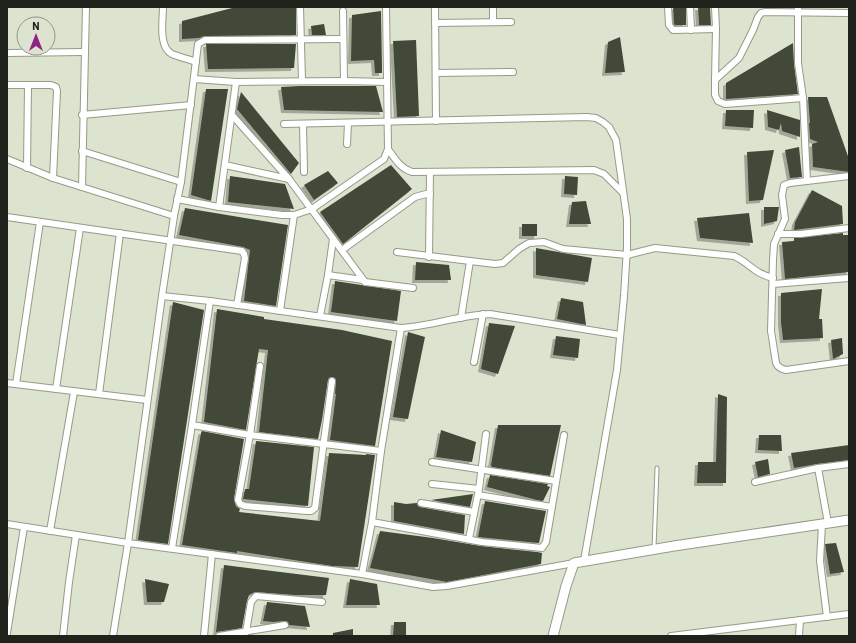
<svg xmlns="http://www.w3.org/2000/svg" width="856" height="643" viewBox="0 0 856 643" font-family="Barlow,sans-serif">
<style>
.building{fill:#424837;filter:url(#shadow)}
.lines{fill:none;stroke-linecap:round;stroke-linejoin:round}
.lane-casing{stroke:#949b88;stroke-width:5}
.street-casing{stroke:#949b88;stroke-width:8}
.secondary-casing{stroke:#949b88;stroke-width:11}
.lane{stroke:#fff;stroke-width:3}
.street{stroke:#fff;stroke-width:6}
.secondary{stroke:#fff;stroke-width:9}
</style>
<defs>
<filter id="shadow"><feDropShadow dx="-3" dy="3" stdDeviation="0" flood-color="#0004"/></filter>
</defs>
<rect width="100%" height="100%" fill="#dce3cf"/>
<g class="building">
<path d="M236,7h60v28l-91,1 -6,2 -17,1v-18z"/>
<path d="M673,7h13v18h-11l-1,-1z"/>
<path d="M698,7h12l1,18h-12z"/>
<path d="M381,11l1,57v5h-7l-1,-13 -23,1 1,-46z"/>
<path d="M324,24l2,11h-14l-1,-9z"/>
<path d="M620,37l5,35 -20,1 3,-31z"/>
<path d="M416,40l3,76 -22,1 -4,-76z"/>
<path d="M793,43l1,21 4,30 -72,5v-16z"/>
<path d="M296,44l-2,24 -86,1 -2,-25z"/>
<path d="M299,86h77l7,26 -99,-2 -3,-23z"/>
<path d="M206,89h22l-17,112 -20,-6z"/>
<path d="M241,92l58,71 -8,11 -54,-65z"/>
<path d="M808,97h19l22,62v13l-36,-5 -1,-23 6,-2 -8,-3 -1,-16h1z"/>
<path d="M726,110h28l-1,18 -28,-2z"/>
<path d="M767,110l33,10v17l-18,-6 -1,-8 -2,7 -11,-3z"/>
<path d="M799,147l3,30 -12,1 -5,-28z"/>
<path d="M774,150l-11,50 -14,1 -2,-49z"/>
<path d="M391,165l21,24 -69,55 -23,-32z"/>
<path d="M328,171l10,12 -24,17 -10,-15z"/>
<path d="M230,176l55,8 9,25 -66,-7z"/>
<path d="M565,176l13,1 -1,18 -13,-1z"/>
<path d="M812,190l30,16 1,18 -49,6 1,-8z"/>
<path d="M586,201l5,23h-22l3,-22z"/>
<path d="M764,207h15l-2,14 -13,3z"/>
<path d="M185,208l103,17 -12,81 -32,-5 6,-51 -7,-3 -64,-12z"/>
<path d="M749,213l4,30 -53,-5 -3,-20z"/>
<rect x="522" y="224" width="15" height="12"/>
<path d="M843,233v2h6v37l-64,7 -3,-37 12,-1v-3z"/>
<path d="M536,248l56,10 -4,24 -52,-7z"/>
<path d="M416,262l33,3 2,15h-36z"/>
<path d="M335,281l66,10 -4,30 -66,-9z"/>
<path d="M822,289l-3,30h3l1,19 -40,2 -2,-18v-29z"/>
<path d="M561,298l22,4 3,23 -29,-6z"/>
<path d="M173,302l31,8 -36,234 -30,-4z"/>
<path d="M217,309l47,8v2l78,11 50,11 -17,105 -45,-6 6,-46h-1l1,-14 -4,-3 -3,1 -1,2 -6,40 -4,19 -59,-7 9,-82 -9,-1 -13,81 -42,-8z"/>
<path d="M489,323l26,3 -17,48 -17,-5z"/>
<path d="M408,332l17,5 -17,82 -15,-2z"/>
<path d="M556,336l24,3 -2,19 -25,-3z"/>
<path d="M842,338l1,16 -10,5 -2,-19z"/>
<path d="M718,394l9,3 -1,86h-29l1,-21h18z"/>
<path d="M498,425h63l-11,51 -58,-9 -1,-2z"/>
<path d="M441,430l35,12 -4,20 -36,-5z"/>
<path d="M202,431l42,8 -10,60 2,7 4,3 -1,3 81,9 9,-68 37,2v-1l9,1 -17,112 -26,-1 -95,-15v2l-55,-8 19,-112z"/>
<path d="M759,435h22l1,16 -24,-1z"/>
<path d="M256,441l58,6 -6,59 -65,-7 2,-10h4z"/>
<path d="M849,445v15l-32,4 -23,4 -3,-15z"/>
<path d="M768,459l2,15 -12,3 -3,-15z"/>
<path d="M490,475l58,9 -1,2 3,1 -7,14 -6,-1 -50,-13z"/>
<path d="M473,494l-3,13 -39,-7z"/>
<path d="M485,501l61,10 -7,32 -61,-6z"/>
<path d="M394,502l12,2 11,-1 1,3 2,1 45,8 -1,19 -70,-13z"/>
<path d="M380,531l53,7 48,8 56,6 5,1 -1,11 -94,18 -77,-14z"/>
<path d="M836,543l8,29 -14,2 -5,-30z"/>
<path d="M224,565l105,13 -3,17h-31l-40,-3 -6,3 -2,6 -5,27 -26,4z"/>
<path d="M145,579l24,5 -5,18h-17z"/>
<path d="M350,579l27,5 3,21h-34z"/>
<path d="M267,602l38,4 5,21 -21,-2 -3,-4 -13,1 -10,-1z"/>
<path d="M394,622h12v14h-13z"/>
<path d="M353,629v7h-20v-3z"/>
</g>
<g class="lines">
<defs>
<path id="lane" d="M654,548l3,-80"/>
<g id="street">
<path d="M163,7c0,13 -5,40 9,47 7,3 16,5 24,8"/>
<path d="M300,7l2,74"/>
<path d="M435,7l1,114"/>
<path d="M493,7v15"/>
<path d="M668,7l1,18 4,5 43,-1"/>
<path d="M690,7l1,23"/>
<path d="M715,7l1,22 -1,51"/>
<path d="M798,7v56l5,35 4,83"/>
<path d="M343,11l1,70"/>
<path d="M435,23l76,-1"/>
<path d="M7,53l77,-1"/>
<path d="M436,73l77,-1"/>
<path d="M194,79l42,3 108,-1 43,1"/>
<path d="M7,85h44l5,2 1,4 -4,87"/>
<path d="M803,98l-78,6 -7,-3 -3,-6v-15l24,-22 14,-28 5,-13 3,-4 4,-1 82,1"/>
<path d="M82,115l109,-10"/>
<path d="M232,115l57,64 76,103"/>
<path d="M284,124l303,-7 9,1 7,4 6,5 7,13 11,79v29l-3,48 -7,74 -33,191"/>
<path d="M303,124l1,48"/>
<path d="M347,144l1,-21"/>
<path d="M388,149c7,10 12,19 24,23l182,-2 10,4 19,19"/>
<path d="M82,151l99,31"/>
<path d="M7,159l46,19 121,38"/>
<path d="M225,165l64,14"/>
<path d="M27,168l1,-83"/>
<path d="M849,176l-59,7 -6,2 -2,10 3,24 -11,25 -1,16 -2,71 5,32c2,5 6,6 10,7l63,-9"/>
<path d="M82,187l4,-180"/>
<path d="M177,199l42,8 63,8h12l18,-6 72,-50 4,-10 -2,-142"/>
<path d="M219,207l17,-125"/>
<path d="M7,217l235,34 2,3 1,4 -8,47"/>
<path d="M778,234h23l48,-6"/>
<path d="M342,250l73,-53 11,-3h4"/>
<path d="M397,252l73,9 -9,57"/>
<path d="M429,257l1,-85"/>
<path d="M470,261l25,3 8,-1 16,-14 10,-6 15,-1 19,7 64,6 28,-7 79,8c16,7 19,17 39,22"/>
<path d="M328,275l35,5 2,2 48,6"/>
<path d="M773,284l76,-6"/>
<path d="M162,296l48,5 191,27c30,-2 59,-13 89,-14l130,21"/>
<path d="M280,311l14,-96"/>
<path d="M320,316l8,-41 5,-36"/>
<path d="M474,362l9,-48"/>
<path d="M260,366l-10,69 -12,65 2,4 5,2 62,5h4l4,-3 17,-127"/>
<path d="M7,383l140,17"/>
<path d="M16,384l24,-162"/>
<path d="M56,389l24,-161"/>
<path d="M99,394l21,-161"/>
<path d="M192,425l58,10 131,16"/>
<path d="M432,462l124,19"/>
<path d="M818,468l10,55"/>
<path d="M755,482l63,-14 31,-4"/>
<path d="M432,484l47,5"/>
<path d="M478,495l74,12"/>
<path d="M421,503l53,9"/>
<path d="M372,522l110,20 60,6 4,-6 18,-107"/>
<path d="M7,524l121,19 234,31 71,13 14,-1 127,-23"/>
<path d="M822,524l-2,37 7,56"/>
<path d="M50,531l24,-139"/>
<path d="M469,539l10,-50 7,-55"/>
<path d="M172,548l20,-123 18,-124"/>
<path d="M362,574l10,-52 9,-71 20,-123"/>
<path d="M246,632l5,-30 5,-6 66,6"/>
<path d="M7,633l17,-106"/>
<path d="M63,636l6,-54 7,-47"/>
<path d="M113,636l15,-93 34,-247 12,-80 7,-34 17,-138 7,-4 138,-1"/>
<path d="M204,636l8,-82"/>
<path d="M219,636l66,-11"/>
<path d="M671,636l178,-22"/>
<path d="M799,636l1,-16"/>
</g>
<path id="secondary" d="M553,636l13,-50 8,-23 100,-17 175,-26"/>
</defs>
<use href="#lane" class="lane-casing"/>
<use href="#street" class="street-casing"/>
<use href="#secondary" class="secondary-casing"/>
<use href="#lane" class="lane"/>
<use href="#street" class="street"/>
<use href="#secondary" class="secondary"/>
</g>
<rect width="856" height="643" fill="none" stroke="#20231c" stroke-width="16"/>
<g transform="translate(36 36)"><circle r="19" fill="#dce3cf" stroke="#919687"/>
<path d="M0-3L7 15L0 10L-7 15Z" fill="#902285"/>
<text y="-6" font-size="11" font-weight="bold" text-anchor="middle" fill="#20231c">N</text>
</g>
</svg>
